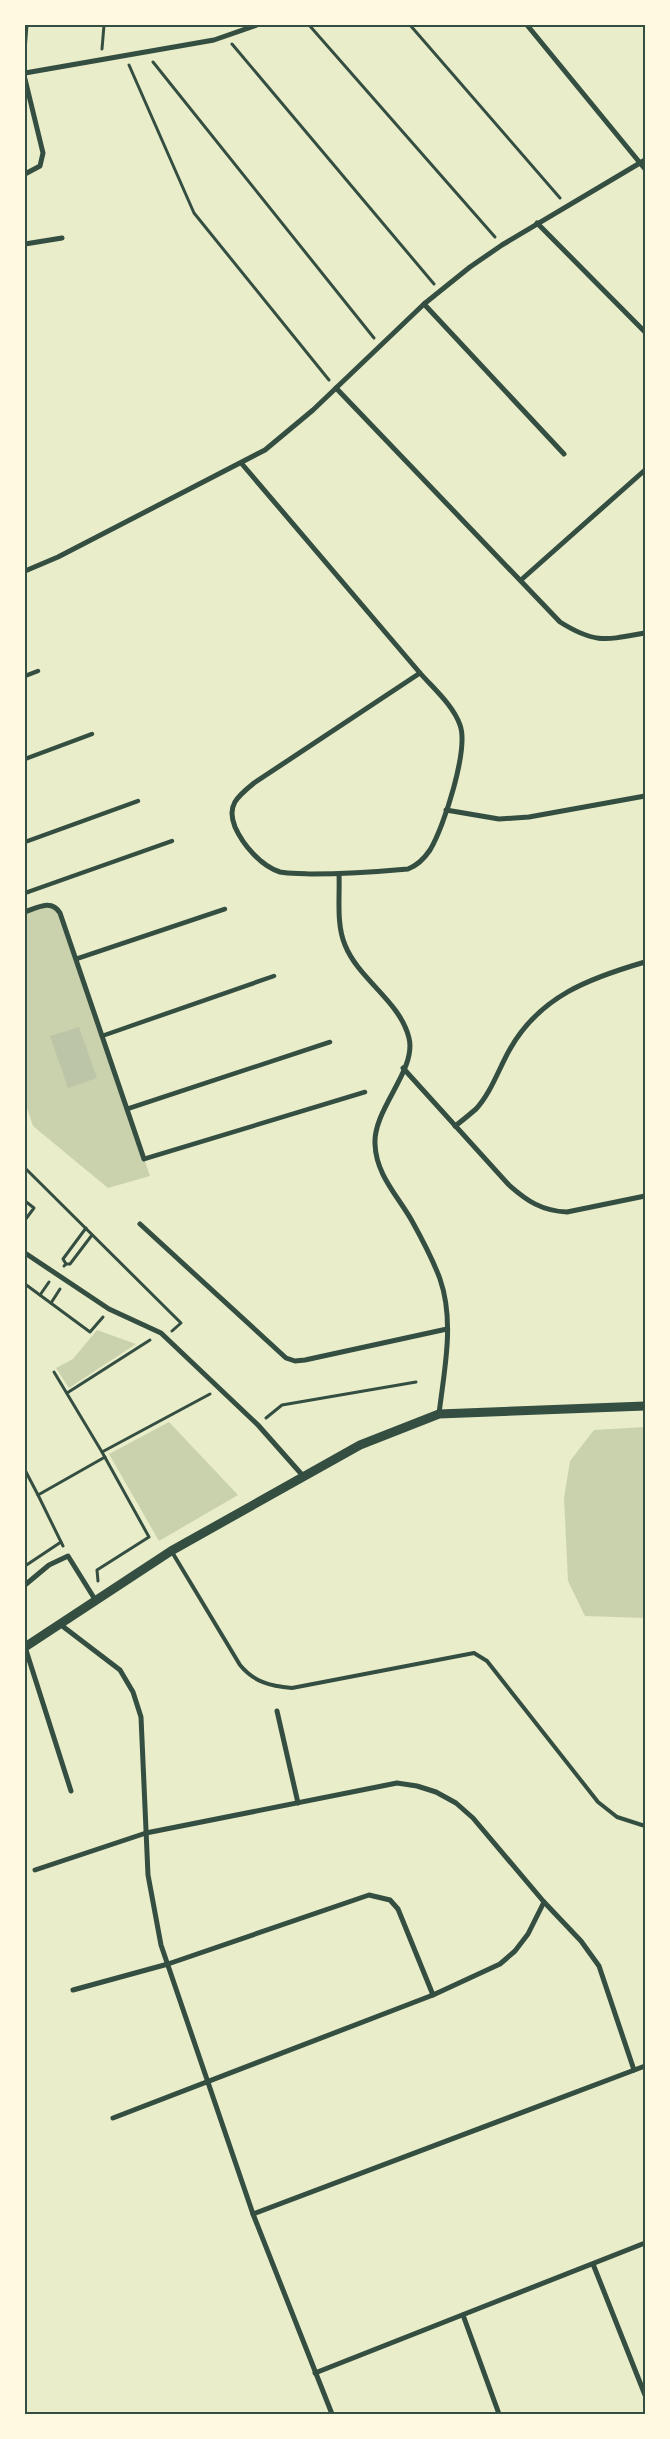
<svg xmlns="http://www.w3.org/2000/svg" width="670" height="2439" viewBox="0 0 670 2439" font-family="'Sofia Sans Condensed',sans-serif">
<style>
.green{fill:#cad2ad}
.building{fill:#bcc5a7}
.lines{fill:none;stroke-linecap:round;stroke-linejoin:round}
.path{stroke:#344e41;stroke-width:3}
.service{stroke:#344e41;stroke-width:4}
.pedestrian{stroke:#344e41;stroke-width:4.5}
.minor{stroke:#344e41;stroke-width:5}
.tertiary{stroke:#344e41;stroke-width:9}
.neatline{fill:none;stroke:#344e41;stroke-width:2}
</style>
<rect width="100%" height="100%" fill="#e9edc9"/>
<g class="green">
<path d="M42,906l14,1 9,18 85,251 -42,12 -75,-62 -8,-24v-190z"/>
<path d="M97,1330l39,14 -67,44 -13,-20 17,-9z"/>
<path d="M169,1422l69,73 -79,46 -50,-87z"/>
<path d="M645,1427v191l-60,-2 -17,-35 -4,-83 6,-37 24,-31z"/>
</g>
<path class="building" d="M79,1027l18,51 -29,10 -18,-52z"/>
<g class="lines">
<g class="path">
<path d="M309,25l186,212"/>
<path d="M410,25l150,173"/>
<path d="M232,44l202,240"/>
<path d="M102,49l2,-24"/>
<path d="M25,51l2,-26"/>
<path d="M153,62l221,276"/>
<path d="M129,65l65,148 135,167"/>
<path d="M25,1168l156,155 -9,8"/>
<path d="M25,1201l9,7 -9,12"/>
<path d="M66,1264l-3,-5 23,-31"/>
<path d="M64,1266l2,-2h4l22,-29"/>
<path d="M25,1284l65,48 13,-15"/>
<path d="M40,1295l9,-13"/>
<path d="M51,1303l9,-14"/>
<path d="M54,1372l48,80 108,-58"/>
<path d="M67,1393l83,-53"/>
<path d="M266,1418l16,-13 134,-23"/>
<path d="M25,1470l13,25 67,-38"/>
<path d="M38,1495l25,51"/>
<path d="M25,1566l36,-24"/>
<path d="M98,1581l-1,-11 52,-33 -47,-85"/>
</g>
<path class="service" d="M172,1552l68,113c14,17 30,21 52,23l182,-35 13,8 111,141 19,15 28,9"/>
<g class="pedestrian">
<path d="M25,676l13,-5"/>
<path d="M25,759l67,-25"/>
<path d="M25,842l113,-41"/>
<path d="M25,893l147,-52"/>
<path d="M76,959l149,-50"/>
<path d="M102,1036l172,-60"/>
<path d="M127,1109l203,-67"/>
<path d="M144,1159l221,-67"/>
</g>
<g class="minor">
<path d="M527,25l118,144"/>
<path d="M25,73l189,-33 43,-15"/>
<path d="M25,79l18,74 -3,13 -15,8"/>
<path d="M537,223l108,109"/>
<path d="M25,244l37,-6"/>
<path d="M424,304l140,150"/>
<path d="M336,388l224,234c35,22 46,18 85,11"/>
<path d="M242,464l178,209c13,15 33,32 40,52 9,24 -16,102 -30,125 -6,9 -12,15 -22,19 -33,3 -65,5 -97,5 -10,-1 -21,0 -31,-2 -19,-6 -37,-27 -45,-45 -9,-22 3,-31 19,-44l166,-110"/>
<path d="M25,571l33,-14 207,-107 48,-40 111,-106 46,-37 32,-22 143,-85"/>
<path d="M521,580l124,-110"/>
<path d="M446,810l53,9 30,-2 116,-21"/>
<path d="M339,874c1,22 -3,50 6,71 14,35 55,56 64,93 8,32 -36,71 -34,106 1,31 23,52 37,77 10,18 21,39 28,58 15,43 4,92 -1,135"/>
<path d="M25,912c13,-5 27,-13 35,1l84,246"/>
<path d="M403,1068l106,117c18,16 33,26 58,27l78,-16"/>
<path d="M455,1126c7,-5 14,-11 21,-17 15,-16 23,-41 34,-60 30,-53 80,-71 135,-87"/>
<path d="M140,1224l146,134 9,3 10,-1 142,-31"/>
<path d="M25,1253l84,56 52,24 97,92 46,52"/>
<path d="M25,1585l24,-20 19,-9 28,45"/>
<path d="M61,1625l59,45 13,22 8,25 7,158 13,70 92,269 79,200"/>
<path d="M25,1647l46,144"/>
<path d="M277,1711l21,92"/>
<path d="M35,1870l111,-37 251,-50 20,3 19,6 20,11 17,15 71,84 -16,32 -13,17 -15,13 -67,31 -320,123"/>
<path d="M544,1902l37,39 18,25 35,104"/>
<path d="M73,1990l95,-26 201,-69 21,5 8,9 35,86"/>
<path d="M253,2214l392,-148"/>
<path d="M593,2264l52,131"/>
<path d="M463,2315l36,99"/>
<path d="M315,2373l330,-130"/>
</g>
<path class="tertiary" d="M25,1647l146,-96 189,-106 79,-31 206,-8"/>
</g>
<rect width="670" height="2439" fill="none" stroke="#fefae0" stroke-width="52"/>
<rect x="26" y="26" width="618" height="2387" class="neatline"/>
</svg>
